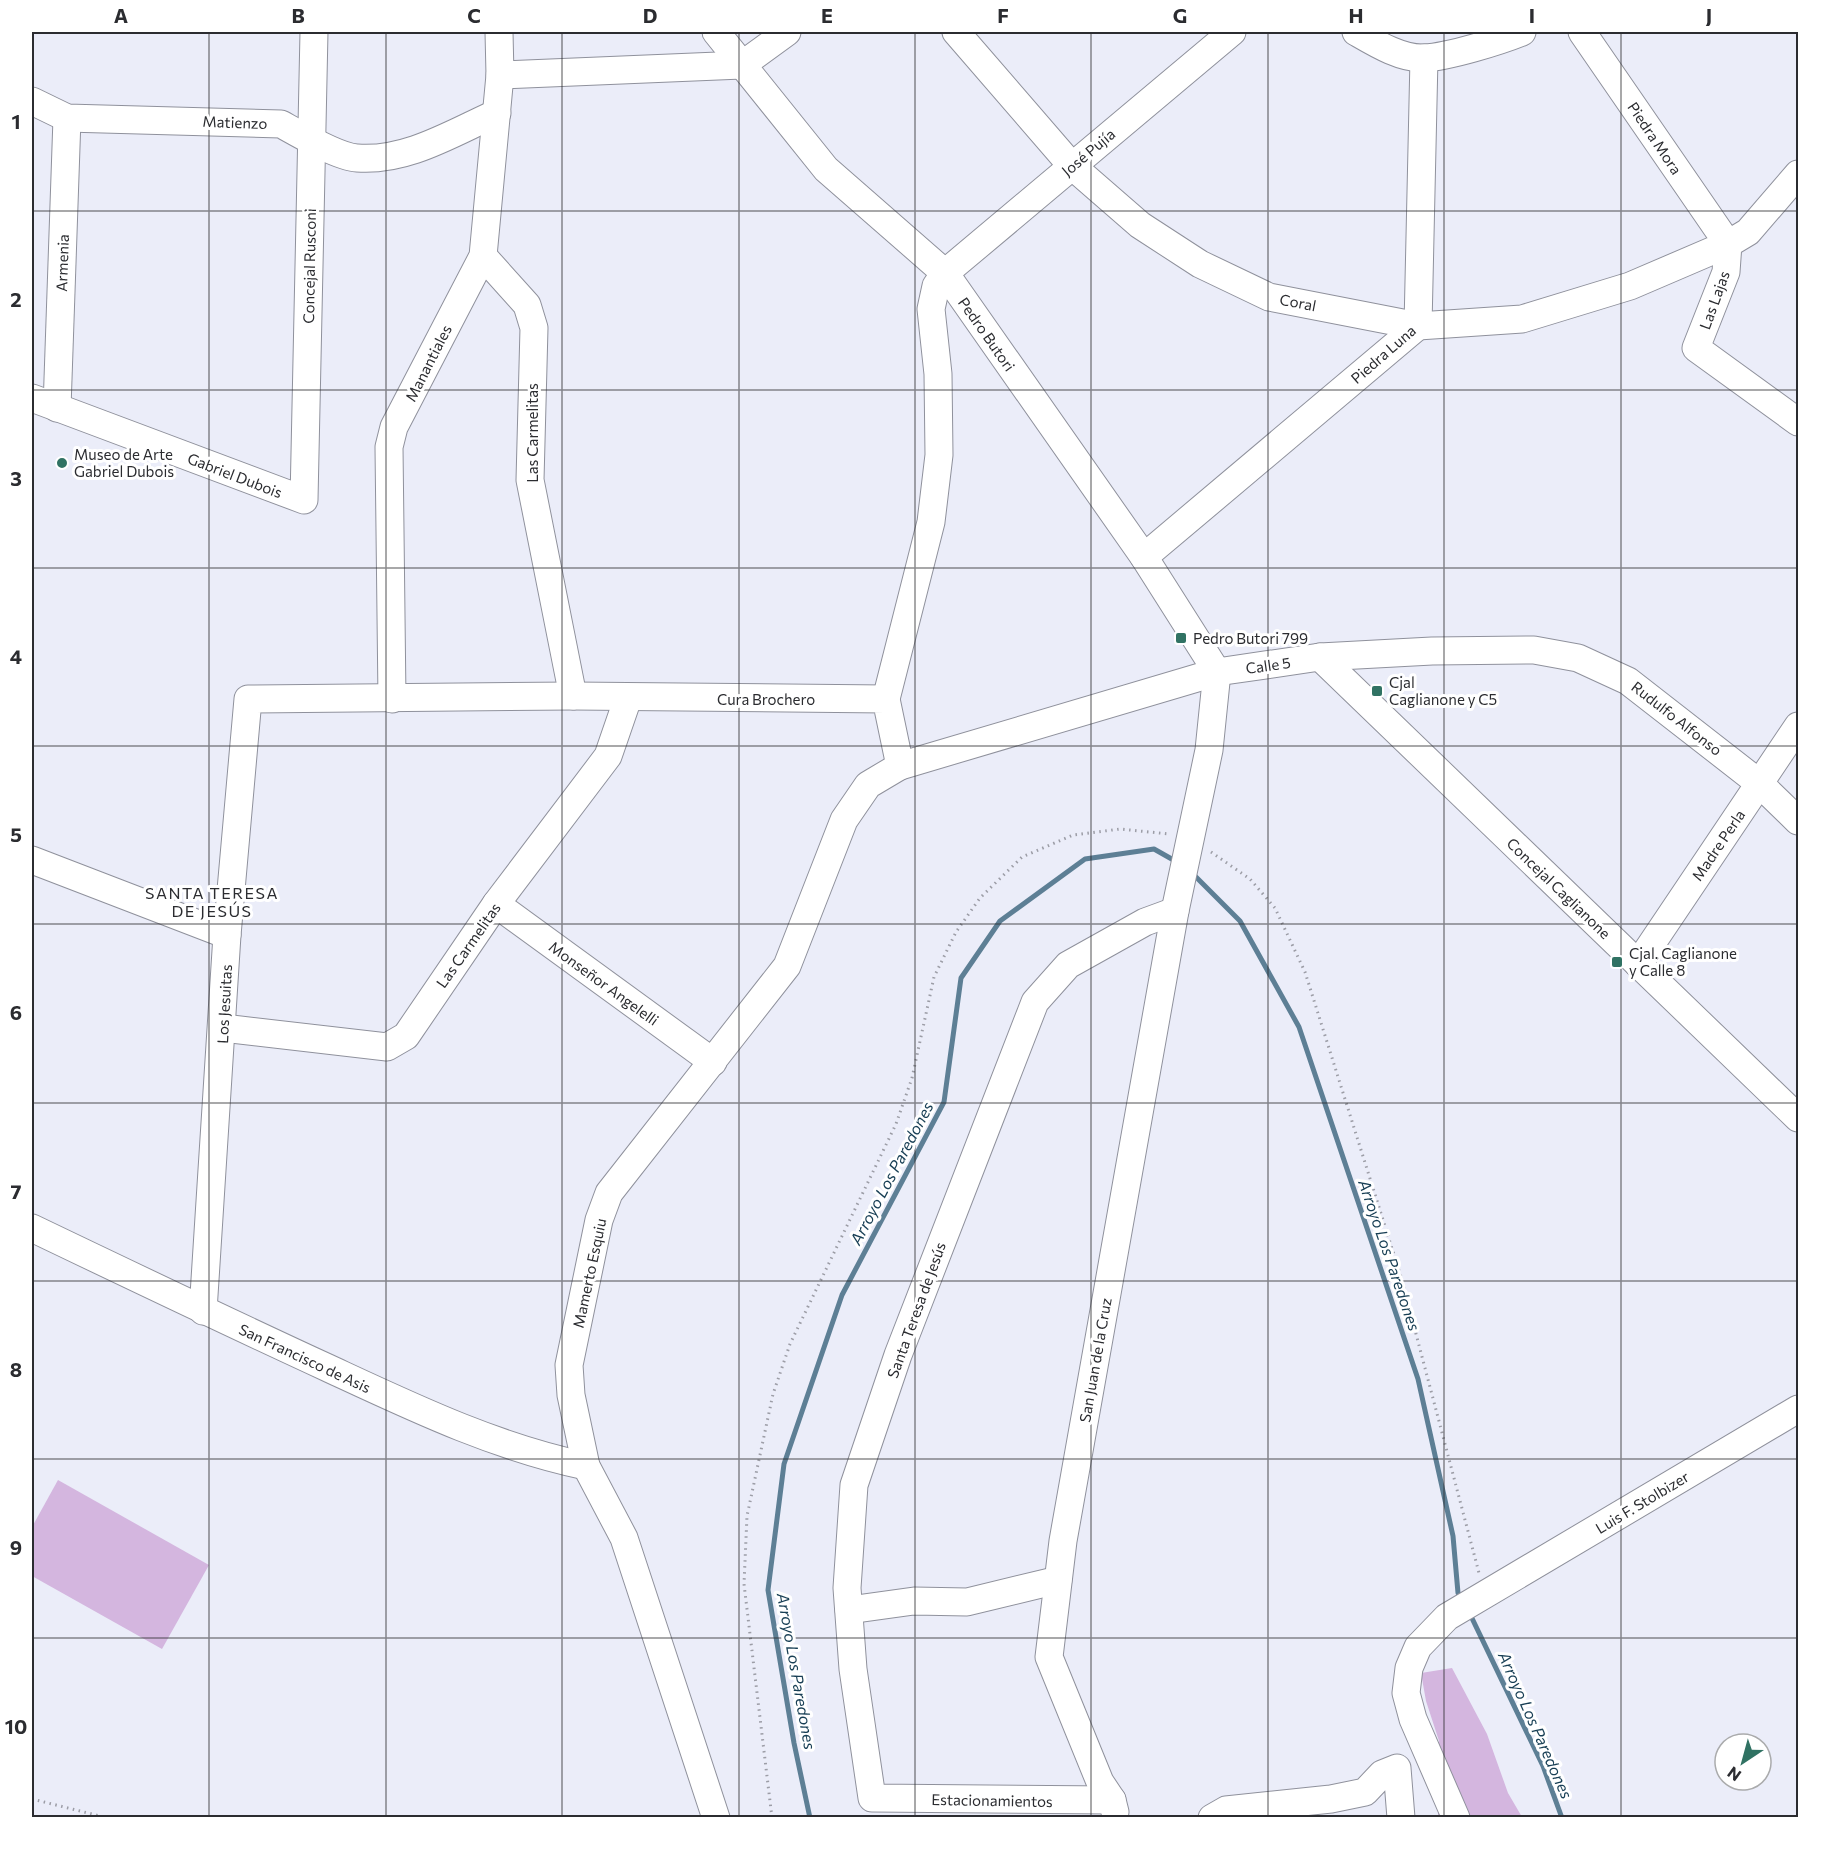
<svg xmlns="http://www.w3.org/2000/svg" width="1830" height="1849" viewBox="0 0 1830 1849" font-family="Commissioner,sans-serif">
<style>
.green{fill:#d4b6df}
.lines{fill:none;stroke-linecap:round;stroke-linejoin:round}
.stream{stroke:#5d7f95;stroke-width:5}
.minor-casing{stroke:#8f919c;stroke-width:29}
.path{stroke:#9c9da6;stroke-width:3;stroke-dasharray:1.5 4.5;stroke-linecap:butt}
.minor{stroke:#fff;stroke-width:27}
.grid{fill:none;stroke:#2b2c30;stroke-width:1.5;stroke-opacity:0.55}
.poi-dot{fill:#307263;stroke:#fff;stroke-width:2}
.labels{text-anchor:middle;dominant-baseline:central;stroke-width:6;stroke-linejoin:round;paint-order:stroke}
.street-label{font-size:15px;fill:#2b2c30;stroke:#fff}
.poi-label{font-size:15px;fill:#2b2c30;stroke:#fff;text-anchor:start}
.neighbourhood-label{font-size:16px;letter-spacing:1.5px;fill:#2b2c30;stroke:#fff}
.water-label{font-size:16px;font-style:italic;fill:#173e54;stroke:#fff}
.neatline{fill:none;stroke:#2b2c30;stroke-width:2}
.grid-label{font-size:20px;text-anchor:middle;font-weight:bold;fill:#2b2c30}
</style>
<rect width="100%" height="100%" fill="#ebedf9"/>
<g class="green">
<path d="M58,1480l151,85 -47,84 -130,-73v-49z"/>
<path d="M1452,1668l35,66 21,59 14,24h-84l1,-76 -13,-40 -5,-28z"/>
</g>
<g class="lines">
<g class="stream">
<path d="M1191,872l49,49 59,106 119,352 35,157 5,57"/>
<path d="M1469,1612l74,154 19,52"/>
<path d="M810,1818l-16,-75 -26,-153 16,-126 58,-169 102,-193 17,-124 39,-57 85,-62 69,-10 23,13"/>
</g>
<defs>
<g id="minor">
<path d="M716,32l110,137 119,104 199,284 73,115"/>
<path d="M956,32l115,133 69,60 60,39 69,33 149,29 104,-7 108,-33 98,-42 -146,-212"/>
<path d="M1356,32c19,11 45,27 68,26 24,-1 76,-17 98,-26"/>
<path d="M742,65l45,-33"/>
<path d="M500,75l242,-10"/>
<path d="M32,101l35,17 214,6c18,10 57,33 76,34 50,4 97,-26 140,-45"/>
<path d="M1798,174l-50,58 -20,12 -2,28 -30,76 102,74"/>
<path d="M483,256l44,49 7,23 -4,152 43,216"/>
<path d="M32,398l272,102 10,-468"/>
<path d="M57,408l10,-290"/>
<path d="M1144,557l274,-231 6,-268"/>
<path d="M1320,657l478,461"/>
<path d="M392,699l-3,-252 5,-20 89,-171 17,-181 -1,-43"/>
<path d="M886,699l45,-177 8,-67 -1,-81 -7,-65 5,-23 9,-13 287,-241"/>
<path d="M32,860l195,75"/>
<path d="M496,904l217,158"/>
<path d="M1638,964l160,-238"/>
<path d="M223,1028l164,19 19,-11 90,-132 112,-148 20,-58"/>
<path d="M32,1228c98,47 196,94 296,140 84,39 167,79 258,98"/>
<path d="M203,1311l24,-376 21,-236 325,-3 313,3 14,67 317,-94 103,-15 112,-6 102,-1 44,8 50,23 131,102 39,38"/>
<path d="M849,1610l65,-9 53,1 91,-22"/>
<path d="M1112,1800l-240,-2 -19,-129 -6,-81 7,-103 44,-130 137,-353 33,-37 77,-43 30,-11"/>
<path d="M1115,1812l-3,-12 -12,-18 -51,-125 14,-116 112,-630 34,-161 8,-78"/>
<path d="M716,1818l-92,-280 -38,-72 -15,-71 -2,-30 30,-145 10,-27 178,-227 57,-146 24,-35 32,-19"/>
<path d="M1212,1818l14,-8 105,-11 34,-7 17,-18 15,-6 4,50"/>
<path d="M1456,1818l-43,-99 -7,-26 3,-25 9,-21 29,-30 351,-208"/>
</g>
</defs>
<use href="#minor" class="minor-casing"/>
<g class="path">
<path d="M1211,852l39,27 25,29 30,64 96,305 78,296"/>
<path d="M32,1799l76,19"/>
<path d="M772,1818l-28,-234 3,-68 26,-122 17,-50 106,-220 16,-46 22,-101 22,-45 24,-34 42,-41 51,-22 47,-6 49,5"/>
</g>
<use href="#minor" class="minor"/>
</g>
<path class="grid" d="M209,32v1786M386,32v1786M562,32v1786M739,32v1786M915,32v1786M1091,32v1786M1268,32v1786M1444,32v1786M1621,32v1786M32,211h1766M32,390h1766M32,568h1766M32,746h1766M32,924h1766M32,1103h1766M32,1281h1766M32,1459h1766M32,1638h1766"/>
<g class="poi-dot">
<circle cx="62" cy="463" r="6"/>
<rect x="1175" y="632" width="12" height="12" rx="3"/>
<rect x="1371" y="685" width="12" height="12" rx="3"/>
<rect x="1611" y="956" width="12" height="12" rx="3"/>
</g>
<g class="labels">
<g class="street-label">
<text transform="translate(235 122) rotate(2)">Matienzo</text>
<text transform="translate(1655 138) rotate(56)">Piedra Mora</text>
<text transform="translate(1088 152) rotate(-40)">José Pujía</text>
<text transform="translate(62 263) rotate(-88)">Armenia</text>
<text transform="translate(309 266) rotate(-89)">Concejal Rusconi</text>
<text transform="translate(1714 300) rotate(-70)">Las Lajas</text>
<text transform="translate(1298 302) rotate(11)">Coral</text>
<text transform="translate(987 334) rotate(55)">Pedro Butori</text>
<text transform="translate(1383 354) rotate(-41)">Piedra Luna</text>
<text transform="translate(428 363) rotate(-63)">Manantiales</text>
<text transform="translate(532 433) rotate(-90)">Las Carmelitas</text>
<text transform="translate(235 475) rotate(21)">Gabriel Dubois</text>
<text transform="translate(1268 665) rotate(-8)">Calle 5</text>
<text x="766" y="699">Cura Brochero</text>
<text transform="translate(1677 718) rotate(38)">Rudulfo Alfonso</text>
<text transform="translate(1718 845) rotate(-56)">Madre Perla</text>
<text transform="translate(1559 888) rotate(44)">Concejal Caglianone</text>
<text transform="translate(468 945) rotate(-55)">Las Carmelitas</text>
<text transform="translate(604 983) rotate(36)">Monseñor Angelelli</text>
<text transform="translate(224 1004) rotate(-87)">Los Jesuitas</text>
<text transform="translate(589 1273) rotate(-78)">Mamerto Esquiu</text>
<text transform="translate(916 1310) rotate(-70)">Santa Teresa de Jesús</text>
<text transform="translate(305 1358) rotate(25)">San Francisco de Asis</text>
<text transform="translate(1095 1360) rotate(-80)">San Juan de la Cruz</text>
<text transform="translate(1642 1502) rotate(-31)">Luis F. Stolbizer</text>
<text transform="translate(992 1800) rotate(1)">Estacionamientos</text>
</g>
<g class="poi-label">
<text x="74" y="454">Museo de Arte<tspan x="74" dy="17">Gabriel Dubois</tspan></text>
<text x="1193" y="638">Pedro Butori 799</text>
<text x="1389" y="682">Cjal<tspan x="1389" dy="17">Caglianone y C5</tspan></text>
<text x="1629" y="953">Cjal. Caglianone<tspan x="1629" dy="17">y Calle 8</tspan></text>
</g>
<g class="neighbourhood-label">
<text x="212" y="892">SANTA TERESA<tspan x="212" dy="18">DE JESÚS</tspan></text>
</g>
<g class="water-label">
<text transform="translate(891 1173) rotate(-62)">Arroyo Los Paredones</text>
<text transform="translate(1390 1255) rotate(71)">Arroyo Los Paredones</text>
<text transform="translate(797 1671) rotate(80)">Arroyo Los Paredones</text>
<text transform="translate(1536 1725) rotate(66)">Arroyo Los Paredones</text>
</g>
</g>
<rect width="1830" height="1849" fill="none" stroke="#ffffff" stroke-width="66"/>
<g transform="translate(1743 1762) rotate(216)"><circle r="28" fill="#ffffff" stroke="#aaabac" stroke-width="1.5"/>
<path d="M0-4.5L10 22L0 15L-10 22Z" fill="#307263"/>
<text y="-9" font-size="16" font-weight="bold" text-anchor="middle" fill="#2b2c30">N</text>
</g>
<rect x="33" y="33" width="1764" height="1783" class="neatline"/>
<g class="grid-label">
<text x="121" y="23">A</text>
<text x="298" y="23">B</text>
<text x="474" y="23">C</text>
<text x="650" y="23">D</text>
<text x="827" y="23">E</text>
<text x="1003" y="23">F</text>
<text x="1180" y="23">G</text>
<text x="1356" y="23">H</text>
<text x="1532" y="23">I</text>
<text x="1709" y="23">J</text>
<text x="16" y="129">1</text>
<text x="16" y="307">2</text>
<text x="16" y="486">3</text>
<text x="16" y="664">4</text>
<text x="16" y="842">5</text>
<text x="16" y="1020">6</text>
<text x="16" y="1199">7</text>
<text x="16" y="1377">8</text>
<text x="16" y="1555">9</text>
<text x="16" y="1734">10</text>
</g>
</svg>
